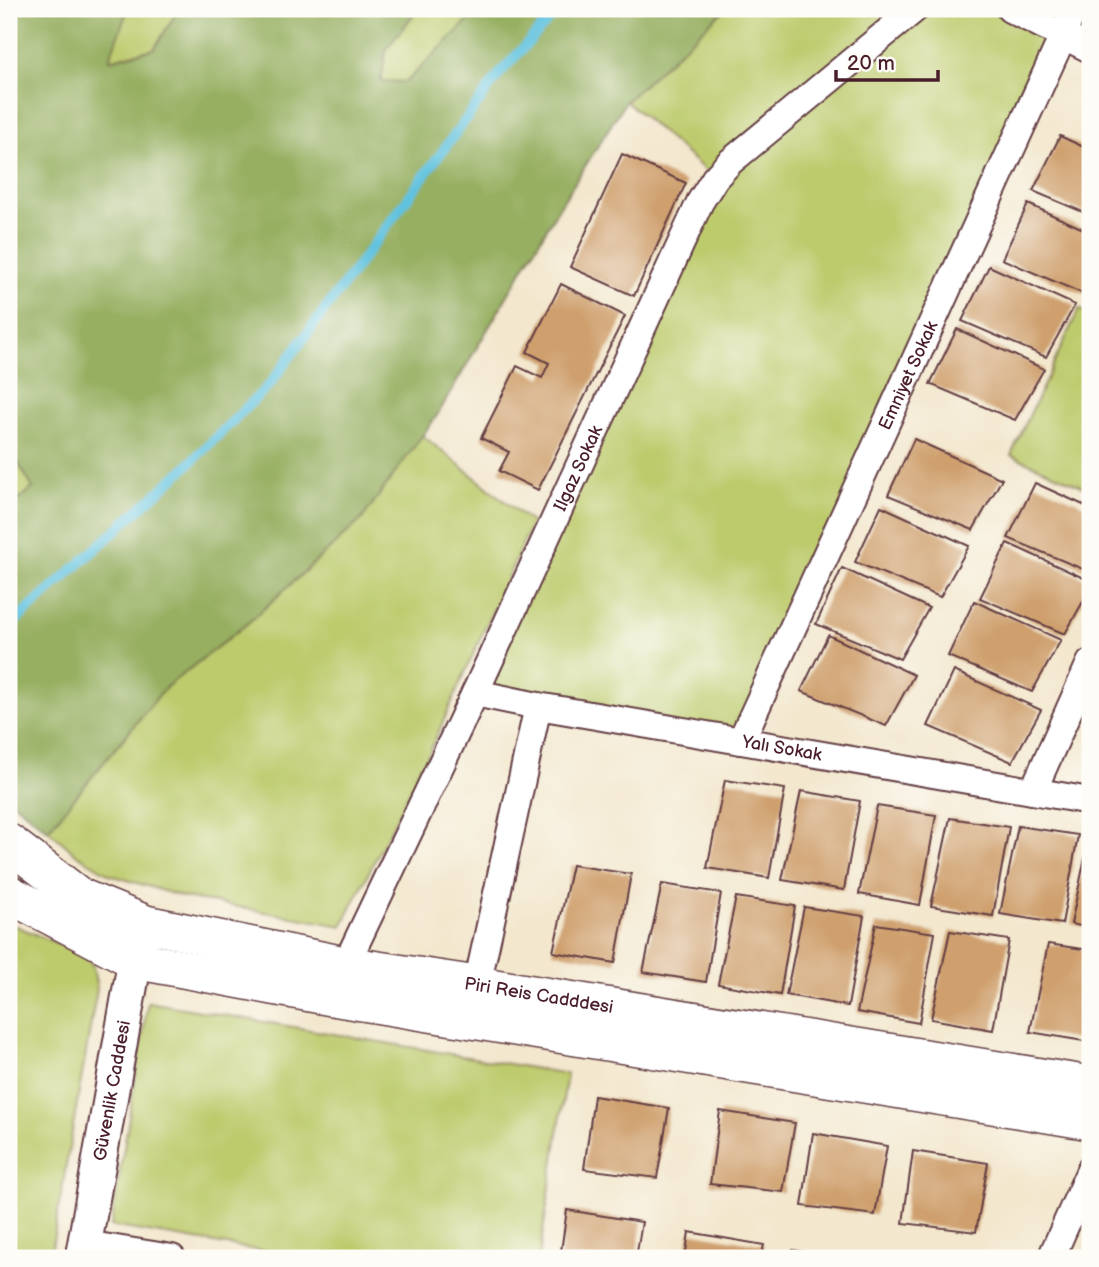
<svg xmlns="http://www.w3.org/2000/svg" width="1099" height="1267" viewBox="0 0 1099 1267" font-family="'Balsamiq Sans',sans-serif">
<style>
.green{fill:#bdcb6d;stroke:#84754c;stroke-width:2}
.forest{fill:#96af60;stroke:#706746;stroke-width:2}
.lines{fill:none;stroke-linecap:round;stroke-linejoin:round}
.stream{stroke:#60c2df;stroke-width:10}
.building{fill:#cfa06e}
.minor-casing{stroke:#633d43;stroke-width:30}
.tertiary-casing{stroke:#633d43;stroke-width:37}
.secondary-casing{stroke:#633d43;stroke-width:40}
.minor{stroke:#fff;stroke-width:26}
.tertiary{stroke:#fff;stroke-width:33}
.secondary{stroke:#fff;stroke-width:37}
.labels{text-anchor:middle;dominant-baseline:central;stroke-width:5;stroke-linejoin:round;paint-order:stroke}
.street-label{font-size:18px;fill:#4a1f2b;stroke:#fdfcf7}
</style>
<rect width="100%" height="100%" fill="#fdfcf7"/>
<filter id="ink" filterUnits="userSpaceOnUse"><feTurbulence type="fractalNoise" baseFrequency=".0143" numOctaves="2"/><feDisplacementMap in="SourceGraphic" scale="14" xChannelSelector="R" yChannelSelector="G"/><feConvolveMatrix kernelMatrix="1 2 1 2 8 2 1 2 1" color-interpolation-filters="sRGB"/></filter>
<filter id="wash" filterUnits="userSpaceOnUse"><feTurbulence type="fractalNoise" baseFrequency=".00686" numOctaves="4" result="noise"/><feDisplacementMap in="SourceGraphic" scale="28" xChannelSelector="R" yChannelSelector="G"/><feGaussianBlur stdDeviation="1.57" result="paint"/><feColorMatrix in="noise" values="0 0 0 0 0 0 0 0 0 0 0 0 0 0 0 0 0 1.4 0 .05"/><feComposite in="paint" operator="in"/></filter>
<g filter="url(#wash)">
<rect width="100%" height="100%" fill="#f3e7cd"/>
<g class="green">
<path d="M128,9h51l-25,40 -46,11z"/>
<path d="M418,9h62l-74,74 -25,-2 5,-32z"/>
<path d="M727,9h346l-332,732 -266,-48 239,-515 -88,-77 91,-85z"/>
<path d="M1079,309l11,5v176l-79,-35z"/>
<path d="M422,435l110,88 -103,230 -87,173 -159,-29 -72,-22 -34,-20 -29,-25 117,-142 84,-66 112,-102z"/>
<path d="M9,447l24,41 -24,19z"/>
<path d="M9,923l75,32 9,11 4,23 -47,269h-41z"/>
<path d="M148,1002l419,72 -28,184h-233l-195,-32z"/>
</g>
<path class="forest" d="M9,9h119l-19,51 45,-11 25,-40h239l-32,40 -5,32 25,1 74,-73h247l-10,7 -91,85 -69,110 -119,203 -77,106 -112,102 -84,66 -117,142 -39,-31v-292l24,-19 -24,-41z"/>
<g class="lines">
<path class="stream" d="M9,627l176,-159 85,-84 231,-312 58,-63"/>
</g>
<g id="blocks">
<g class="building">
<path d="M1060,136l30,14v65l-57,-24z"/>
<path d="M622,154l64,29 -52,113 -64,-29z"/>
<path d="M1028,204l62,28v56l-4,7 -84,-36z"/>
<path d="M989,266l86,39 -29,52 -84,-36z"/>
<path d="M561,284l64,32 -87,174 -39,-19 10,-19 -28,-14 36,-72 25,12 7,-15 -22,-11z"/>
<path d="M957,329l87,40 -29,51 -85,-36z"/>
<path d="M914,439l88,40 -29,51 -85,-35z"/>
<path d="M1035,483l55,25v64l-82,-34z"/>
<path d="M881,506l88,40 -29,51 -85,-35z"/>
<path d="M1007,543l83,38v8l-25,45 -85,-36z"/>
<path d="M842,568l87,40 -29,51 -84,-35z"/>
<path d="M974,601l87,39 -29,52 -84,-36z"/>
<path d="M828,635l86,40 -28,51 -85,-35z"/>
<path d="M954,671l87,39 -29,52 -84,-36z"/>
<path d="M725,780l60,9 -16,89 -62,-10z"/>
<path d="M801,791l59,10 -16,89 -62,-10z"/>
<path d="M877,806l59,9 -16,90 -61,-11z"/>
<path d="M950,818l59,9 -16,89 -62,-10z"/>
<path d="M1018,826l60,9 -16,89 -62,-10z"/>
<path d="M1089,839h1v89l-19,-4z"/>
<path d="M572,865l59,9 -16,89 -62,-11z"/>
<path d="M662,884l59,9 -15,89 -63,-10z"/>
<path d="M736,897l59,9 -15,89 -62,-11z"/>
<path d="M804,907l60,9 -16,90 -62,-11z"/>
<path d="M876,924l59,9 -16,90 -62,-11z"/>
<path d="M950,931l59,9 -16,90 -62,-11z"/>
<path d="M1048,944l42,6v92l-60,-10z"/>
<path d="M594,1096l75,12 -12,70 -73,-9z"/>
<path d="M720,1111l75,12 -12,69 -73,-8z"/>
<path d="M813,1133l74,13 -12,69 -73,-9z"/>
<path d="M913,1151l75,12 -12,69 -73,-9z"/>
<path d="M567,1210l75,12 -6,36h-76z"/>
<path d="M689,1232l75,13 -3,13h-76z"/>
<path d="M793,1250l45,7v1h-46z"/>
</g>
</g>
</g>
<g filter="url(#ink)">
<use href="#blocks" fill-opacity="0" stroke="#633d43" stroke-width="2"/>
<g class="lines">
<defs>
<g id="minor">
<path d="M1010,9l80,40"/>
<path id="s1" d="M475,693l63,13 552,95"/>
<path id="s2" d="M741,741l322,-705 10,-27"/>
<path d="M1033,791l57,-128"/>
<path id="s3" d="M339,979l136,-286 225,-491 15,-24 15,-16 185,-153"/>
<path d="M477,985l61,-279"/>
<path d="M85,1244l87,14"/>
<path d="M1051,1258l39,-88"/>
</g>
<g id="tertiary">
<path id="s4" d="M82,1258l53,-298 11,-36"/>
</g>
<g id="secondary">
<path id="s5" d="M9,843l71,54 66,27 199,41 132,20 613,100"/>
<path d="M9,894l126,66 197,37 758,124"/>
</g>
</defs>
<use href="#minor" class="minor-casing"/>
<use href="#tertiary" class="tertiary-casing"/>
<use href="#secondary" class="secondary-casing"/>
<use href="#minor" class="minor"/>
<use href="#tertiary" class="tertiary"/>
<use href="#secondary" class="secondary"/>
</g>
</g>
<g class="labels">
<g class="street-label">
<text stroke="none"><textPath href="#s2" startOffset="402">Emniyet Sokak</textPath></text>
<text stroke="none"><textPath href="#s3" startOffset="564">Ilgaz Sokak</textPath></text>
<text stroke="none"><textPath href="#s1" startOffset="312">Yalı Sokak</textPath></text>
<text stroke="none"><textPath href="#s5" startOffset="560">Piri Reis Cadddesi</textPath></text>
<text stroke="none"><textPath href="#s4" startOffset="170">Güvenlik Caddesi</textPath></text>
</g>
</g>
<rect width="1099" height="1267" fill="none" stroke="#fdfcf7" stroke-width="35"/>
<path d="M836 70v10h102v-10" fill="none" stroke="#4a1f2b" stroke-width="3.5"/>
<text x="847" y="70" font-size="21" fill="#4a1f2b" stroke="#fdfcf7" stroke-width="5" paint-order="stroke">20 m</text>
</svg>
